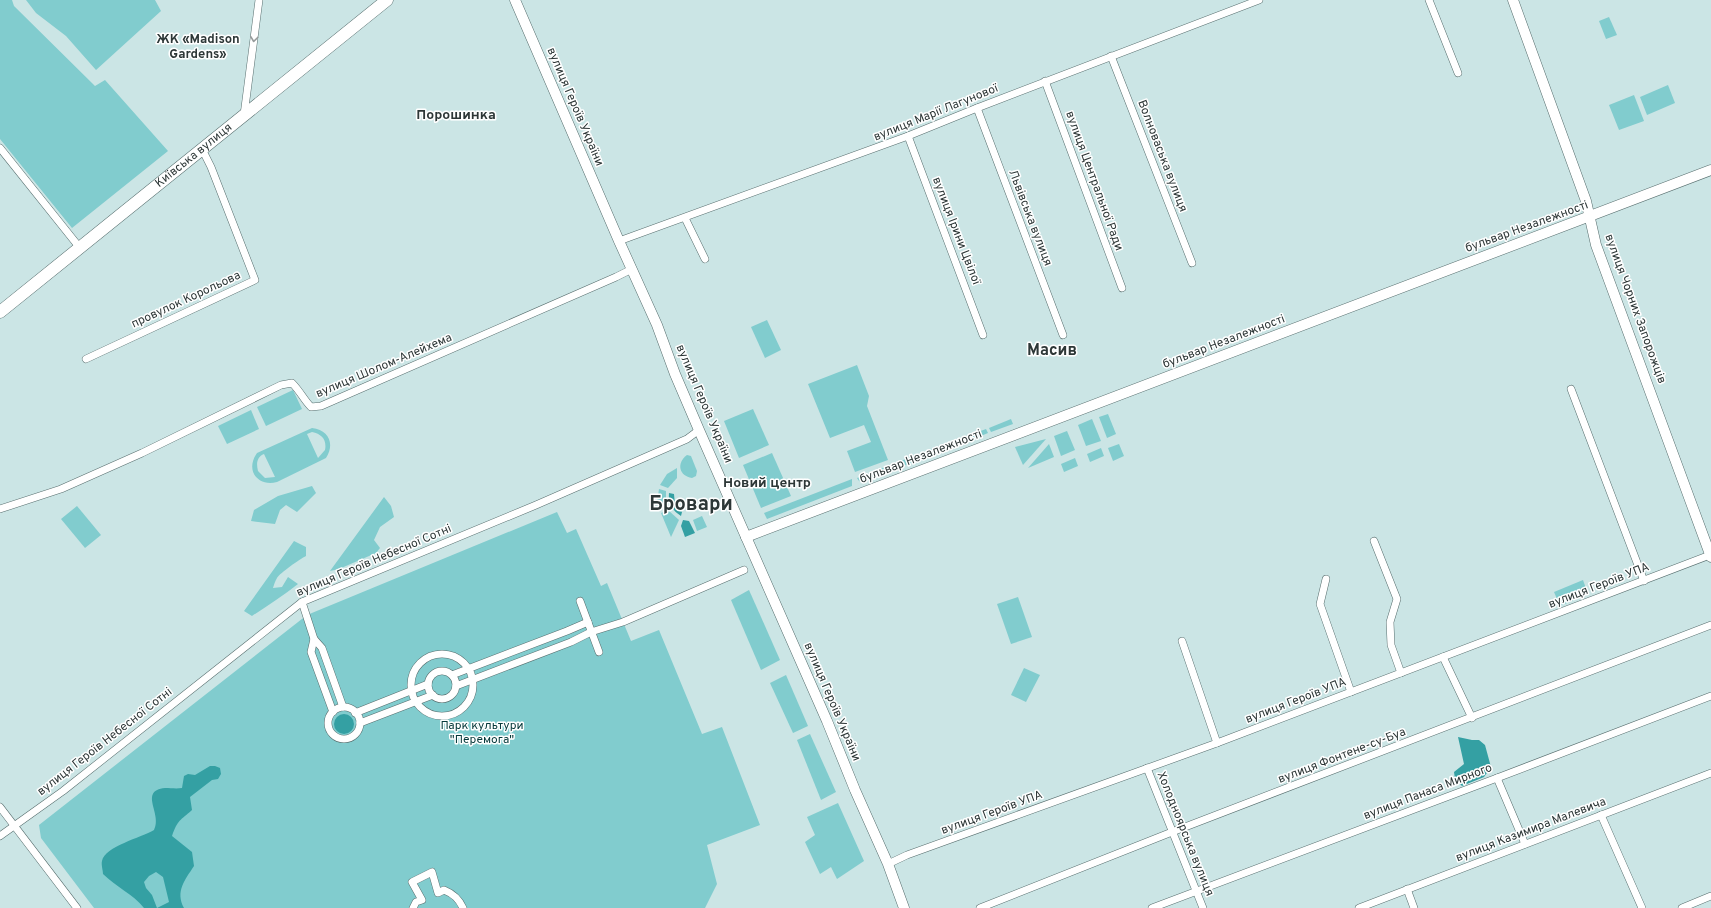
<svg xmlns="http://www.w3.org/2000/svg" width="1711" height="908" viewBox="0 0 1711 908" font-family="Overpass,sans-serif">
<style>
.green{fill:#81ccce;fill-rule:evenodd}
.water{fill:#34a0a3;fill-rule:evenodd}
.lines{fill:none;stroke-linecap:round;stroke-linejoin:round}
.street-casing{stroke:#576e6e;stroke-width:8}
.secondary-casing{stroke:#576e6e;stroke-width:11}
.primary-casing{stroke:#576e6e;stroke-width:13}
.street{stroke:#fff;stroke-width:7}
.secondary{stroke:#fff;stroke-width:10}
.primary{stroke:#fff;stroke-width:12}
.oneway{stroke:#969b9b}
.labels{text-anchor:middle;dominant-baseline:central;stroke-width:3;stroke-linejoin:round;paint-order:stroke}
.street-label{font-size:12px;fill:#2d3737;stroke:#fff}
.park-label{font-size:12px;fill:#043839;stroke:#fff}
.neighbourhood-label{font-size:13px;font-weight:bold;fill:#2d3737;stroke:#fff}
.quarter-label{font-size:14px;font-weight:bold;fill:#2d3737;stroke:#fff}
.district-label{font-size:16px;font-weight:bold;fill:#2d3737;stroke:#fff}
.town-label{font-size:20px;font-weight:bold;fill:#2d3737;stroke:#fff}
</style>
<rect width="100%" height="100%" fill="#cbe5e5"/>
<g class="green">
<path d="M0,0h12l2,6 81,80 10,-6 63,71 -96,77 -72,-89z"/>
<path d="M26,0h129l6,11 -65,59 -30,-34 -30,-23z"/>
<path d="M1609,17l8,18 -11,4 -7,-18z"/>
<path d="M1668,85l7,18 -28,12 -7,-18z"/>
<path d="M1634,95l10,26 -25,9 -10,-25z"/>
<path d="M767,320l14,30 -16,8 -14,-31z"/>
<path d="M857,365l12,31 -2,10 21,54 -33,12 -8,-21 24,-9 -7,-17 -34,13 -22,-54z"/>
<path d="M293,390l9,19 -36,17 -9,-19z"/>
<path d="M753,409l16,36 -30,13 -15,-37z"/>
<path d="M251,410l8,19 -32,15 -9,-18z"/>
<path d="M1108,414l8,20 -9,4 -8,-21z"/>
<path d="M1011,419l2,5 -22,8 -2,-4z"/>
<path d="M1092,419l9,22 -15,5 -8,-21z"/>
<path d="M312,428c17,2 23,16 14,30l-49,24c-20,5 -32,-12 -20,-29zM312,432c10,2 15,8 13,18l-7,8 -11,-24zM264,454l11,23 -10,1 -7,-7c-2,-8 -1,-14 6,-17z"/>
<path d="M986,429l2,4 -19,8 -2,-5z"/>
<path d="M1067,431l8,19 -14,6 -7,-20z"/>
<path d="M1046,439l-23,26 -8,-18z"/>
<path d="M947,443l2,6 -20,7 -3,-5z"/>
<path d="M1049,444l5,13 -26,11z"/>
<path d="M1119,444l5,12 -11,5 -5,-13z"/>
<path d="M1101,448l3,8 -14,6 -3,-8z"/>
<path d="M772,453l19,43 -30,12 -18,-43z"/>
<path d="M922,453l2,5 -24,9 -5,-4z"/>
<path d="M687,455l4,1 6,15 -1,5 -4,2c-13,-2 -16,-15 -5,-23z"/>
<path d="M1075,458l3,8 -14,6 -3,-8z"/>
<path d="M890,465v3l-2,4 -26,10 -3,-1 -2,-3z"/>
<path d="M677,468v10l-9,10 -8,-3 7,-11z"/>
<path d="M852,479v7l-85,33 -3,-6z"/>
<path d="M312,486l4,7 -19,19 -11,-7 -6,5 -5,14 -24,-3 3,-11 24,-14z"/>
<path d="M659,489l7,2v14l-7,3 -2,-6z"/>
<path d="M384,497l7,9 3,11 -14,10 -6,13 6,8 -4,5 -37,16 -9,2z"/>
<path d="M77,506l24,29 -16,13 -24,-29z"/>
<path d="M668,510l11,10 -8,17 -10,-24z"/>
<path d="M557,512l10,21 9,-4 25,57 6,-3 24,58 28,-11 43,104 20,-7 38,98 -53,20 10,39 -12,24h-611l-53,-70 -2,-13 268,-210z"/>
<path d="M702,516l5,11 -10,4 -4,-11z"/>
<path d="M294,541l12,6v9c-6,3 -26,17 -29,22 -2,3 -3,7 -4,10l9,-1 6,-10 10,7c-15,12 -31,22 -46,32l-8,-5z"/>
<path d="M1583,580l5,14 -28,12 -6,-14z"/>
<path d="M749,590l31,70 -19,10 -30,-70z"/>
<path d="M1018,597l14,40 -21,7 -14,-40z"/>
<path d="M1024,668l16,7 -14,27 -15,-7z"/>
<path d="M786,675l22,51 -15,7 -23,-50z"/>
<path d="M810,734l26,58 -15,8 -24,-60z"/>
<path d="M838,803l26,58 -27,18 -6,-12 -11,7 -15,-32 10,-7 -8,-18z"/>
</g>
<g class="water">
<path d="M669,493l5,1 1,11 7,7 -1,4c-9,-6 -13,-12 -12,-23z"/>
<path d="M683,520l6,1 6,12 -10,4 -4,-11z"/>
<circle cx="344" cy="724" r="10"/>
<path d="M1458,737l14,3h7l6,5 6,22 -7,10 -22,9 -7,-7 -1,-7 10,-8z"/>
<path d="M210,766h5l5,2 1,6 -3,5 -6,1 -22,17 2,13c-12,11 -14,9 -20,26l20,16 2,14c-9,14 -19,25 -10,42h-40c-11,-14 -28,-21 -41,-34 0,-4 -2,-9 -1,-13 3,-15 39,-23 52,-31 9,-16 -16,-39 11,-42 6,0 11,1 17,0l2,-12 4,-2 7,1zM156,872l7,5 6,25 -12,6 -5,-13 -6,-7 -2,-6 5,-6z"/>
</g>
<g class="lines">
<defs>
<g id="street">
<path d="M1429,0l29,73"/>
<path d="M1111,56l81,207"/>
<path d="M1045,81l77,207"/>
<path d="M977,108l86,227"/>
<path d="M244,115l15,-115"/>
<path d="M908,136l75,199"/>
<path d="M0,148l80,100"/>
<path d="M685,218l20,41"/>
<path d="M619,241l289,-105 69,-28 282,-108"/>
<path d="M86,359l169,-79 -44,-113 -9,-18"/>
<path d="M1571,389l73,192"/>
<path d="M0,509l61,-20 81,-36 139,-68 11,-2c8,8 12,17 19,24l10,-1 295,-129 16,-8"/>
<path d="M1374,541l23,58 -7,23 1,23 10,28"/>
<path d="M1326,579l-6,25 31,88"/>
<path d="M580,601l19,51"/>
<path d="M302,602l12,37 -3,13 22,60"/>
<path d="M314,639l8,9 21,59"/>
<path d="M1182,641l35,102"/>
<circle cx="442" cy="685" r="31"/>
<path d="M1443,657l29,61"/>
<circle cx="442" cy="685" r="14"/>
<path d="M452,675l115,-44 21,-9"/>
<path d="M456,686l115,-44 20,-10 32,-10 121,-52"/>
<circle cx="344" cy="723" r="16"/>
<path d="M355,713l73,-29"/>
<path d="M360,723l73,-28"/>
<path d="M1147,768l56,140"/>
<path d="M1497,778l28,66"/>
<path d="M0,807l77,101"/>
<path d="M1601,815l41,93"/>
<path d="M0,836l63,-45 239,-189 234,-97 151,-66 12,-9"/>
<path d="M888,864l19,-9 310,-112 493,-188"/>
<path d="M1407,889l7,19"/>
<path d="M413,908l3,-6 6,-2 -10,-18 20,-10 6,21 6,-3c10,4 15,9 19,18"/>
<path d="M980,908l192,-76 539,-207"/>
<path d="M1152,908l345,-130 214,-82"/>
<path d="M1359,908l352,-135"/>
<path d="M1682,908l29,-12"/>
</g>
<g id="secondary">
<path d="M515,0l104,241 38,84 18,49 24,56 128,291 28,69 33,74 16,44"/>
<path d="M1513,0l73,201 10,44 115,312"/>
<path d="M746,537l965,-367"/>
</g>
<g id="primary">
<path id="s1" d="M0,312l387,-312"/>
</g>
</defs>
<use href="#street" class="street-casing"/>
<use href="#secondary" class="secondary-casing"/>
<use href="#primary" class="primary-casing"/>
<use href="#street" class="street"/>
<use href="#secondary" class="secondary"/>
<use href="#primary" class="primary"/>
</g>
<defs><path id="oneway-chevron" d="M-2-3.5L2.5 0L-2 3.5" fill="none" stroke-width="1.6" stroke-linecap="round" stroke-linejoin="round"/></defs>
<use class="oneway" href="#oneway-chevron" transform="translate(254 39) rotate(97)"/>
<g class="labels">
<g class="street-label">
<text transform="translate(575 107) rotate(67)">вулиця Героїв України</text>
<text transform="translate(936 113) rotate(-22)">вулиця Марії Лагунової</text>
<text stroke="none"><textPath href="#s1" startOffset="249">Київська вулиця</textPath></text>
<text transform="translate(1162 156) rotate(69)">Волноваська вулиця</text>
<text transform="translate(1094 181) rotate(70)">вулиця Центральної Ради</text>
<text transform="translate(1030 218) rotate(69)">Львівська вулиця</text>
<text transform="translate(1527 227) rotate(-20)">бульвар Незалежності</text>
<text transform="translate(956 231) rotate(69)">вулиця Ірини Цвілої</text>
<text transform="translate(186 300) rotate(-25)">провулок Корольова</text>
<text transform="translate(1635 309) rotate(70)">вулиця Чорних Запорожців</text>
<text transform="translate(1224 342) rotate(-21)">бульвар Незалежності</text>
<text transform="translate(384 366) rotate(-23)">вулиця Шолом-Алейхема</text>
<text transform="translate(704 404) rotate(67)">вулиця Героїв України</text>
<text transform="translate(921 457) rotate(-21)">бульвар Незалежності</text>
<text transform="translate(374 561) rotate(-23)">вулиця Героїв Небесної Сотні</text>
<text transform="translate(1599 586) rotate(-21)">вулиця Героїв УПА</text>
<text transform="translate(1296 701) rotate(-21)">вулиця Героїв УПА</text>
<text transform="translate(832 702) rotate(67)">вулиця Героїв України</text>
<text transform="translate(105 742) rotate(-38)">вулиця Героїв Небесної Сотні</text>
<text transform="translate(1342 756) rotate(-21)">вулиця Фонтене-су-Буа</text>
<text transform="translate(1428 792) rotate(-21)">вулиця Панаса Мирного</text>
<text transform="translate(992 813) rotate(-20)">вулиця Героїв УПА</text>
<text transform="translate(1531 830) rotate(-21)">вулиця Казимира Малевича</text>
<text transform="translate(1185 834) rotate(68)">Холодноярська вулиця</text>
</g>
<g class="park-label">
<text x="482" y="726">Парк культури<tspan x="482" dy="14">"Перемога"</tspan></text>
</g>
<g class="neighbourhood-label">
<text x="198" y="40">ЖК «Madison<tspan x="198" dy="15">Gardens»</tspan></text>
</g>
<g class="quarter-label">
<text x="456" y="115">Порошинка</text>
<text x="767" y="483">Новий центр</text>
</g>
<g class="district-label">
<text x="1052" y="351">Масив</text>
</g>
<g class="town-label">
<text x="691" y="505">Бровари</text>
</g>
</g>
</svg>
